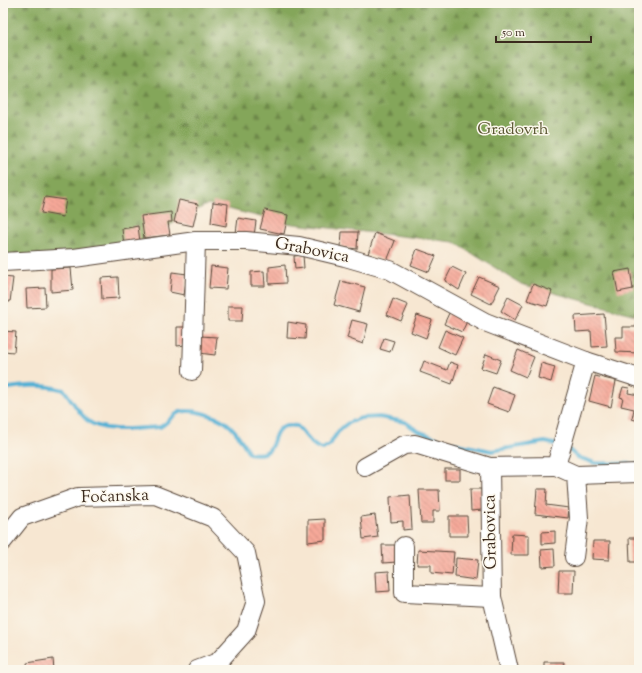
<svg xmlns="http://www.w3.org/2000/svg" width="642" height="673" viewBox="0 0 642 673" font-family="'Sorts Mill Goudy',serif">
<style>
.forest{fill:url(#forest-firs);stroke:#60683c}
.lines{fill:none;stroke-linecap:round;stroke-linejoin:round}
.stream{stroke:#57b1d4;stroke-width:4}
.building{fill:url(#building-back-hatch)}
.minor-casing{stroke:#574639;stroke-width:20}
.minor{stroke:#fff;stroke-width:18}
.labels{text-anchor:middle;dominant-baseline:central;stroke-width:3;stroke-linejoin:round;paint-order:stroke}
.park-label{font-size:17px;fill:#5b5733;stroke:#fbf7ec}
.street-label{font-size:17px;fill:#3b2a1e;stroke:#fbf7ec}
</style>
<defs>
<pattern id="forest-firs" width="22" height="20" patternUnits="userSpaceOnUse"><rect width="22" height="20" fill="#84a65a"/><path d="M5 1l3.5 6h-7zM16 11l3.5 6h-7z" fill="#6d874a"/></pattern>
<pattern id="building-back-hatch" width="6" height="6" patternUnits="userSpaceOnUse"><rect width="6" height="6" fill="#f6a899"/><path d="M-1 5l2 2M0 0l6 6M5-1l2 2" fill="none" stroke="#c8897c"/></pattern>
</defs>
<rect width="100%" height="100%" fill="#fbf7ec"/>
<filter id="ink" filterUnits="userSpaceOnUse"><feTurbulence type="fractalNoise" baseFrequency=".025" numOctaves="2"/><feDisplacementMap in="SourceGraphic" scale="8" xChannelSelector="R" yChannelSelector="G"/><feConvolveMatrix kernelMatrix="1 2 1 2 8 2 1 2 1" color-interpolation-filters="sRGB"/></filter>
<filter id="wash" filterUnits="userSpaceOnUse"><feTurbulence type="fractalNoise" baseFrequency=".012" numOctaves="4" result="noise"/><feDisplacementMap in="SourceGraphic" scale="16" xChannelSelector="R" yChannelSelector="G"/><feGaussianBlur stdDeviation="0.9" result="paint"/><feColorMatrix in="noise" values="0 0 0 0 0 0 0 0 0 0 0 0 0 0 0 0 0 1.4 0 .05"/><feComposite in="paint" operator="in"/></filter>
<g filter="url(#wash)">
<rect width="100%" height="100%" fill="#f7e7d2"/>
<path class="forest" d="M3,3h636v313l-118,-32 -67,-42 -169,-19 -77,-19 -90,50 -115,9z"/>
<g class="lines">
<g class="stream">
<path d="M3,389c24,-4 38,-5 61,1 8,10 13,21 23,30 15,14 54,8 73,7 8,-4 12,-12 20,-15 7,-2 15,-1 22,1 27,6 34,17 47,40 39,7 11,-32 48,-27 9,8 14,21 26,23l6,-4 11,-16 8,-6 13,-5 18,-1 26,5 13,9 29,11 45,9 53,-9 13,3"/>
<path d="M566,447l11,10 18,6 44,1"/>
</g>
</g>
<g id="blocks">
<g class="building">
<path d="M45,197l21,3 -3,17 -22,-4z"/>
<path d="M179,200l19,4 -5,22 -19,-4z"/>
<path d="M213,202l15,2 -2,22 -15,-3z"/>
<path d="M265,210l23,5 -4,19 -24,-5z"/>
<path d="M171,212l1,10h-4l2,13 -26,3 -3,-22z"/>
<path d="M238,218l18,3 -2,15 -18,-3z"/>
<path d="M138,226l2,16 -16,3 -2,-16z"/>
<path d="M342,232h16l-1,17 -16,-2z"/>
<path d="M375,233l20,8 -8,20 -19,-7z"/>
<path d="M417,249l19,7 -7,16 -18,-7z"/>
<path d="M303,255l1,13 -9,1 -1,-13z"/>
<path d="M285,265l1,18 -17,1v-17z"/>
<path d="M211,266l17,2 -2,21 -17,-1z"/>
<path d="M452,267l14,7 -7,16 -14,-9z"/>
<path d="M71,268l2,22 -22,2v-23z"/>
<path d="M630,269l3,20 -15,3 -4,-20z"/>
<path d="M264,271l1,15h-14v-14z"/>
<path d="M172,272l15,2 -3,21 -14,-3z"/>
<path d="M3,277l10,1 -3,24 -7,-1z"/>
<path d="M118,277l1,21 -17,1 -1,-21z"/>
<path d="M479,277l21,9 -9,18 -20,-10z"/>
<path d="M341,281l24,6 -6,25 -25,-7z"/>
<path d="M533,284l19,7 -5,15 -20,-6z"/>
<path d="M45,288l1,19 -19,1 -1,-19z"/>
<path d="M508,297l15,8 -8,15 -14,-9z"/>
<path d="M393,299l15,6 -7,16 -14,-6z"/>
<path d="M228,306h15l-1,15h-14z"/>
<path d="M450,311l18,8 -6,13 -18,-8z"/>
<path d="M604,314l3,32 -15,1 -1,-16 -15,1 -1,-16z"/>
<path d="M635,314h4v39l-23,-1 -1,-15h8v-10h13z"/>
<path d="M417,315l15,5 -6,18 -15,-6z"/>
<path d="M352,320l16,4 -5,20 -16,-6z"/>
<path d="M288,322l18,3 -1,14 -18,-1z"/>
<path d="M177,327h8v18l-8,1z"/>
<path d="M445,330l18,8 -8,17 -17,-8z"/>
<path d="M3,331l13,1 -2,20 -11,-1z"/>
<path d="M200,336l17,1 -2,18 -16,-2z"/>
<path d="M384,338l10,3 -4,11 -10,-3z"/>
<path d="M518,350l16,7 -8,20 -16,-7z"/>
<path d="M486,354l15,6 -5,13 -15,-5z"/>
<path d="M424,361l23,9 3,-8 8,3 -6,19 -32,-12z"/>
<path d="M541,363l14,4 -4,15 -13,-4z"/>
<path d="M595,376l21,5 -5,26 -22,-6z"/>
<path d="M493,387l22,8 -6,17 -22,-8z"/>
<path d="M623,387l6,1 -1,5 11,2v26l-7,-2 2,-10 -13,-3 2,-8 -3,-1z"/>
<rect x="445" y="469" width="15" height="11"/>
<path d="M470,489h11l1,21 -11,1z"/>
<path d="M537,489h10l-1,16 23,3 -1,10 -33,-4z"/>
<path d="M419,490h20l1,21h-7v12h-12z"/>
<path d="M410,495l2,34 -9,1v-9l-12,1 -1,-25z"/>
<path d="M375,515l3,22 -15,2 -2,-22z"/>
<path d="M449,516h18l1,20h-19z"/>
<path d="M325,519v21l-17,2v-22z"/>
<path d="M555,531v12l-13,1v-12z"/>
<path d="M512,534l17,1v20h-18z"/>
<path d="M629,538h10v24h-9z"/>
<path d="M593,541h17l-1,19 -17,-1z"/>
<path d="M382,545h14l1,17 -14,1z"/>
<path d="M554,549l1,17 -13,1 -1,-17z"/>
<path d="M418,550l36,2 -2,23 -21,-2v-8h-14z"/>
<path d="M456,558l22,2 -2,20 -21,-3z"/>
<path d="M389,571l1,20 -14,1 -1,-20z"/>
<path d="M559,571h15l-1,22h-15z"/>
<path d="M53,659l1,11h-26l-1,-7z"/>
<path d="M544,662h20l-1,8h-19z"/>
</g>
</g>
</g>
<g filter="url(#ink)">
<use href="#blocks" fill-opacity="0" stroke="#574639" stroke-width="1"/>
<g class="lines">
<defs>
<g id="minor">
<path d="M3,262l71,-4 122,-17h50l53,5 46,11 45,13 95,52 101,39 53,17"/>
<path d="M192,371l4,-130"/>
<path d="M556,466l20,9 3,43 -5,39"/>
<path d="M365,467l39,-22 11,-1 75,23 66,-1 30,-105"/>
<path d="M490,467l2,130 17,73"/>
<path d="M576,475l63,-2"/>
<path d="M3,541l19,-24 56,-20 77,-2 58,23 33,35 10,48 -10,30 -28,31 -21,8"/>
<path d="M404,546v47l88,4"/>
</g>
</defs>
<use href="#minor" class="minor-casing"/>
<use href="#minor" class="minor"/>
</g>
</g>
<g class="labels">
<g class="park-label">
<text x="513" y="130">Gradovrh</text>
</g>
<g class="street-label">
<text transform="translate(312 251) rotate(11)">Grabovica</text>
<text transform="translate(115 497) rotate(-2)">Fočanska</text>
<text transform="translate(491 532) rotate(-91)">Grabovica</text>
</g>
</g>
<rect width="642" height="673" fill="none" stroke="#fbf7ec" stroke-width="16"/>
<path d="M496 36v6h95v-6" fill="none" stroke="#3b2a1e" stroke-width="2"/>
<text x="502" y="36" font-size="12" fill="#3b2a1e" stroke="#fbf7ec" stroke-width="3" paint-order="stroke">50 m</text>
</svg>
